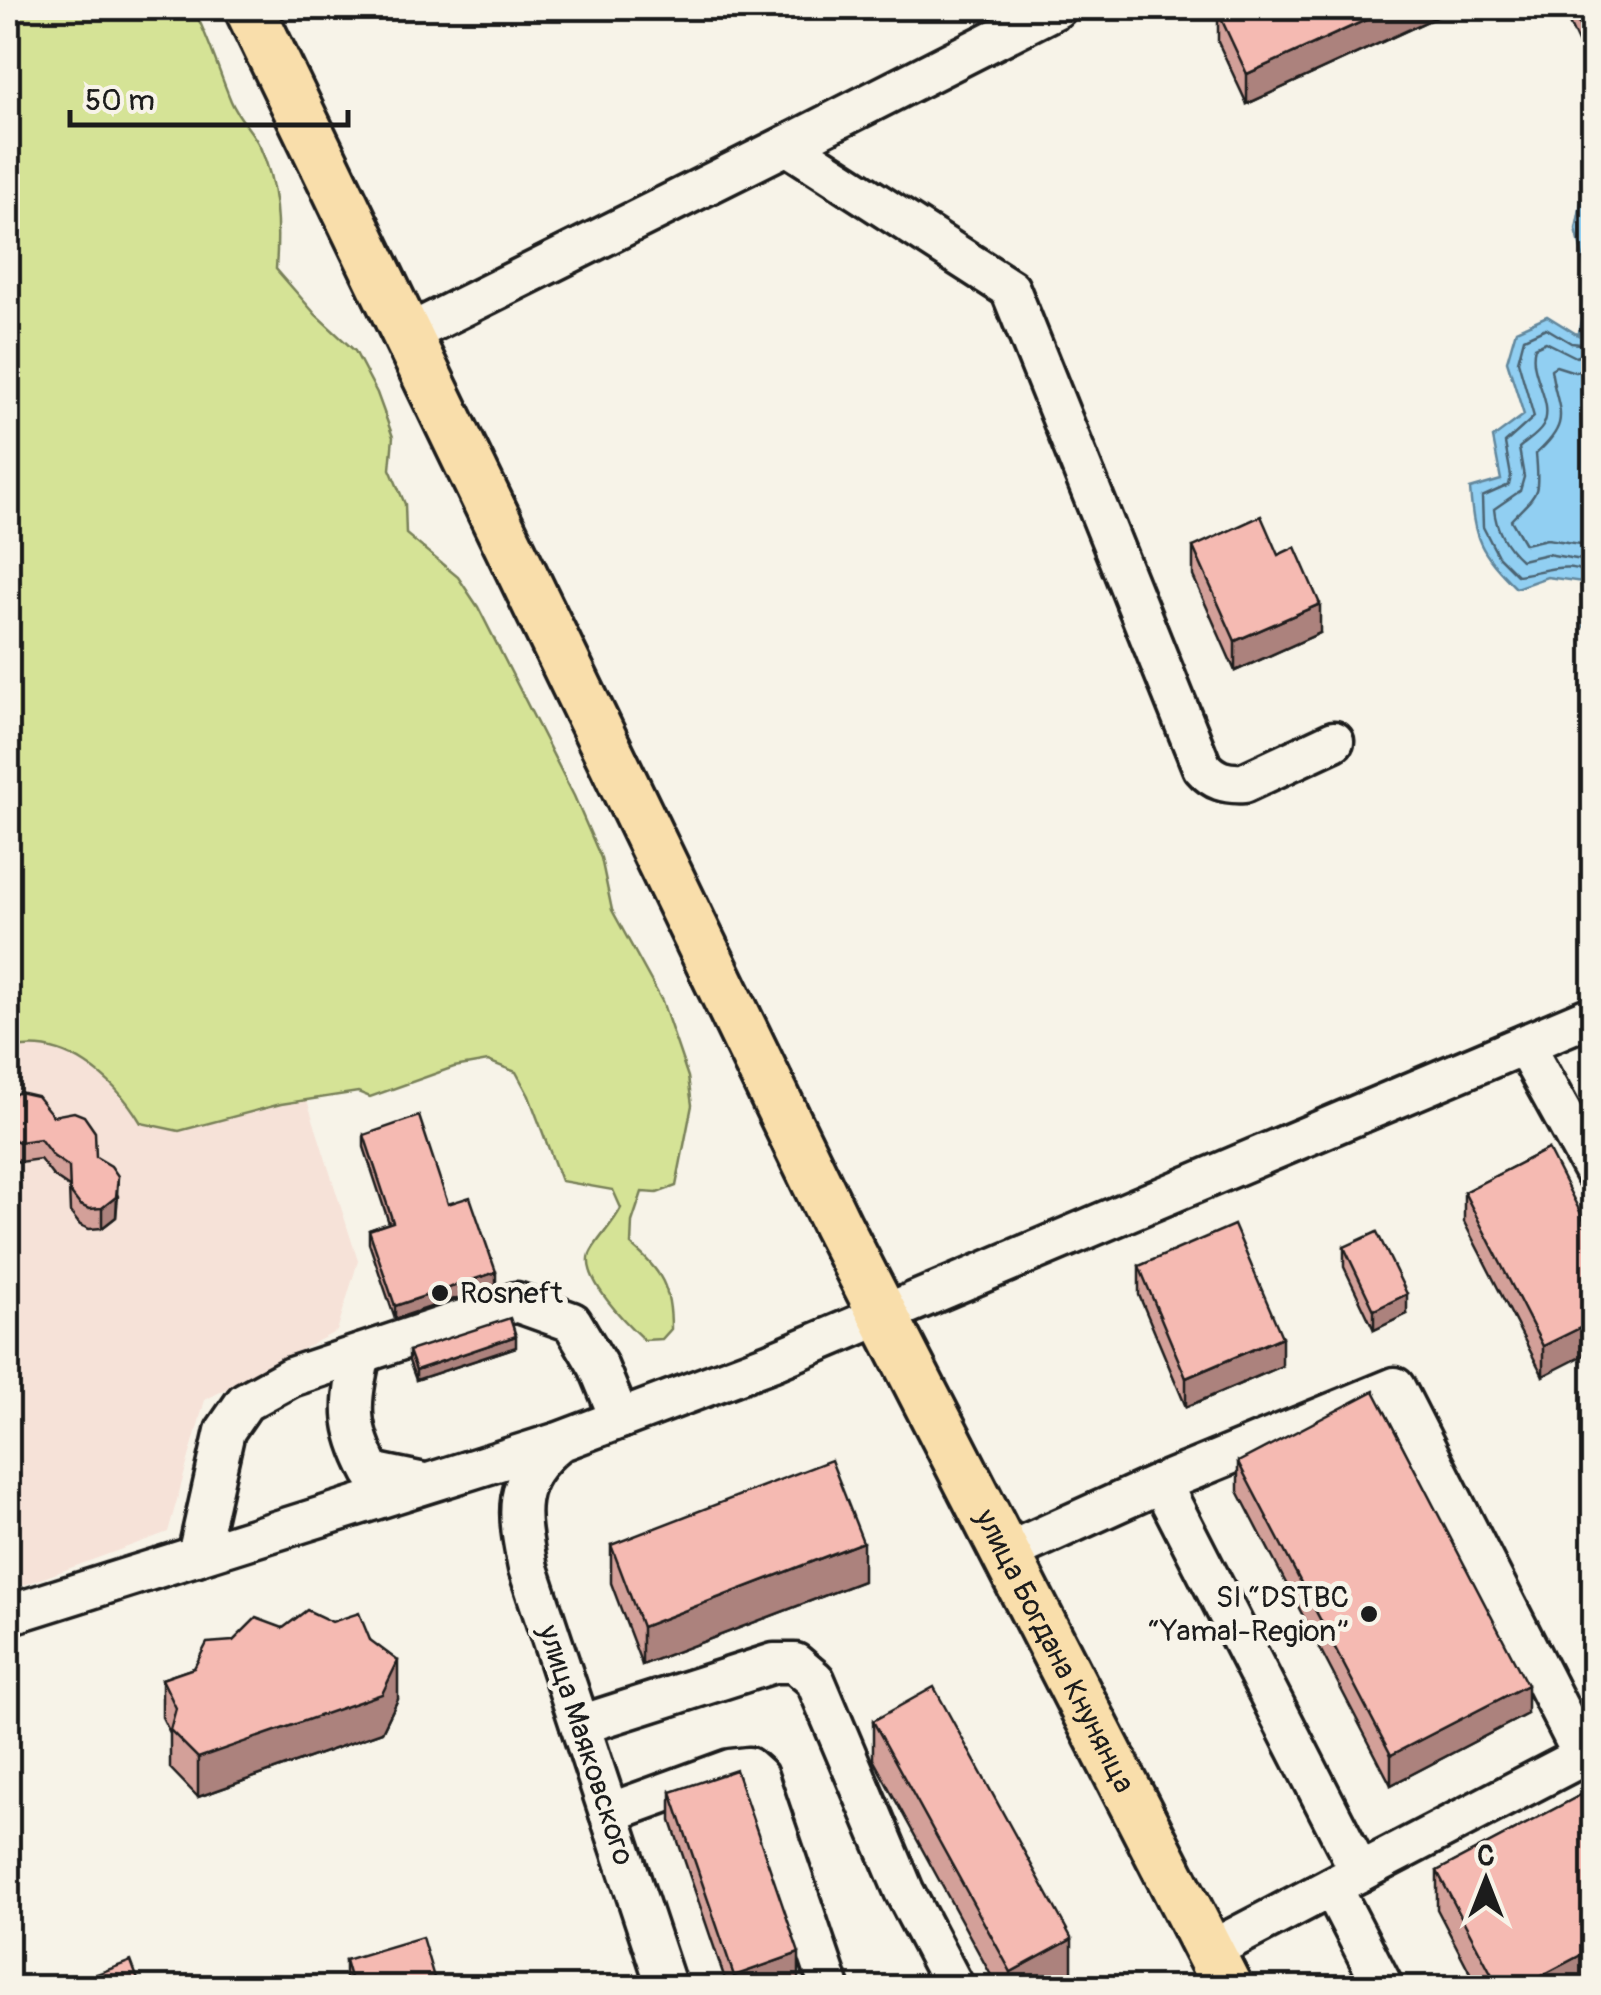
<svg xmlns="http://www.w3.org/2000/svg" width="1601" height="1995" viewBox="0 0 1601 1995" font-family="Pangolin,sans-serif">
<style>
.built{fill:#f6e2d8}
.green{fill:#d5e396;stroke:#788059;stroke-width:2.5}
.water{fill:#91cff2;stroke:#62879c;stroke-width:2.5}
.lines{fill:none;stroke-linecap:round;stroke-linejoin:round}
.shore{stroke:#4b6472;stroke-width:2.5}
.minor-casing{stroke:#1c1c1c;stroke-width:45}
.major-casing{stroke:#1c1c1c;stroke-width:55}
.minor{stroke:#f7f3e8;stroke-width:38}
.major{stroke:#f9deab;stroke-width:48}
.wall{fill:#d3a099;stroke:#1c1c1c;stroke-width:2.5}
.shaded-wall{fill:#ac827d;stroke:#1c1c1c;stroke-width:2.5}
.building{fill:#f5bab2;stroke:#1c1c1c;stroke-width:2.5}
.poi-dot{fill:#1c1c1c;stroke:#f7f3e8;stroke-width:4}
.labels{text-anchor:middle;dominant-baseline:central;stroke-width:10;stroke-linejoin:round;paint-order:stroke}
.poi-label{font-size:30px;fill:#1c1c1c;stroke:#f7f3e8;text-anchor:start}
.street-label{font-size:30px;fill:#1c1c1c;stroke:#f7f3e8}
</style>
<rect width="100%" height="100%" fill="#f7f3e8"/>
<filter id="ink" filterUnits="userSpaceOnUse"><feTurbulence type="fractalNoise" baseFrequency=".01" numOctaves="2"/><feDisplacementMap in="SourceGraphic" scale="20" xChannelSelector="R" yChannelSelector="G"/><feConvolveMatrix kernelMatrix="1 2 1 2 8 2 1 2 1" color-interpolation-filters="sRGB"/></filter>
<g filter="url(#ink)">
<path class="built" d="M8,951l285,105 65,205 -21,70 -132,69 -37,132 -160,59z"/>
<path class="green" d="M8,8h185c16,30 25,62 38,93 7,17 22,30 29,46 18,39 19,80 16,122l40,46 39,36 22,42 16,44 -3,32 15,35 1,30 52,43 20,30 96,189 27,62 11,52 50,91 26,76 4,28 -16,81 -19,7 -15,-1 -10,30 -1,23c31,26 40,42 40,84l-9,10 -18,1c-16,-15 -63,-61 -54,-86 4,-11 24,-31 31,-46l-8,-18 -52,-9 -32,-85 -13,-24 -28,-11 -34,6 -84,30 -12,-5 -77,12 -102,27 -38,-8c-26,-44 -77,-89 -133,-73z"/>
<path class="water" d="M1593,189v442l-9,-4 -1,-45 -36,-5 -31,11c-37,-37 -42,-48 -46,-99l31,-9 -8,-42 31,-23 -17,-54 9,-31 31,-14 31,19 11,-53 -13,-53 7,-36z"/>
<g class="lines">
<g class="shore">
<path d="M1594,312l-6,24 -7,8 -10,-1 -25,-15 -22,10 -6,23 16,56 -29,26 6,33 -2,9 -27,12 1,30 15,29 19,19c22,-2 61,-19 77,6"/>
<path d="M1594,350l-18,7 -30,-15 -11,5c-8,26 21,56 8,79 -5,9 -16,15 -24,22l5,29 -4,14 -26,18c2,21 11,37 27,51l26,-6 47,8"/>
<path d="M1594,368l-19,4 -19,-6 -5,3c6,43 23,51 -15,85 4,43 2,38 -25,66l14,24 22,-5 47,7"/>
</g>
<defs>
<g id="minor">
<path d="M787,145l270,-137"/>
<path d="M406,335l381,-190 223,144 192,478c12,14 24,17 42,16l90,-42"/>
<path d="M1524,1045l70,127"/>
<path d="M361,1354c-11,50 -14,71 11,118l48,10"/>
<path d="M1161,1483l234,-96 188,369 -223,116"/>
<path d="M1006,1553l155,-70 199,389 -151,79"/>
<path d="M197,1556l28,-125 20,-29 46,-25 225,-75 56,20 26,44 22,53"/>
<path d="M8,1615l548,-172"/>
<path d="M580,1725l194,-62h21l20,17 89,211 51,97"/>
<path d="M609,1813l121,-44 18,-2 10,9 72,212"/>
<path d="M1332,1887l52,101"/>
<path d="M667,1988l-139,-420c-11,-56 -17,-87 31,-126l212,-80 823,-347"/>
</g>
<g id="major">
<path id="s1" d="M249,8l588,1217 391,763"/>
</g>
</defs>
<use href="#minor" class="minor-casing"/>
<use href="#major" class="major-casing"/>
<use href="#minor" class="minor"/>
<use href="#major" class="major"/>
</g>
<g class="wall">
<path d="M1456,8l-209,96 -29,-62v-30z"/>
<path d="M1562,8h32v37l-12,6z"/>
<path d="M1193,547l85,8 42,78 -85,38 -42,-95z"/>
<path d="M8,1099l45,17 43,41 22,39 -2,21 -14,11 -13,1 -9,-4 -10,-13 -1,-25 -16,-11 -13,-17 -21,3 -11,-5z"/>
<path d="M364,1135l84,69 48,81 -101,34 -26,-76v-13l20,-7 -25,-76z"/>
<path d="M1548,1149l-5,227 -79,-154v-30z"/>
<path d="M1344,1247l63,67 -33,16 -30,-63z"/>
<path d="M1139,1266l143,100 -96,41 -47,-112z"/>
<path d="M516,1347l-100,33 -7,-19v-10z"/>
<path d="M1238,1462l289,252 -136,71 -153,-294z"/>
<path d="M611,1545l252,36 -221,84 -31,-82z"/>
<path d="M283,1628l87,12 28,59 -16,33 -184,65 -28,-29v-35l-8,-16v-38l32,-11 39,-27z"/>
<path d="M873,1721l199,256 -20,11h-54l-125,-229z"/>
<path d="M1594,1788v198l-3,2h-113l-41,-79v-38z"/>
<path d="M671,1792l128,191 -13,5h-58l-57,-167z"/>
<path d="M345,1960l92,28h-92z"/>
</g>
<g class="shaded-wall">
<path d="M1392,8h64l-209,96v-30z"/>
<path d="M1594,25v20l-12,6v-20z"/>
<path d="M1320,604v29l-85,38v-30z"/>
<path d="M118,1176l-2,41 -14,11v-20z"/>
<path d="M496,1272v13l-101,34v-13z"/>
<path d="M1407,1294v20l-33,16v-20z"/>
<path d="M1594,1321v29l-51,26v-30z"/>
<path d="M516,1336v11l-100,33v-10z"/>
<path d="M1282,1337v29l-96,41v-29z"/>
<path d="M863,1542v39l-221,84v-38z"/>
<path d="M398,1661v38l-16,33 -184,65v-39z"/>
<path d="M1527,1685v29l-136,71v-30z"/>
<path d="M1072,1939v38l-20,11h-41v-16z"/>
<path d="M1594,1948v38l-3,2h-73z"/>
<path d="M799,1953v30l-13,5h-52v-12z"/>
</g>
<g class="building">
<path d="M1229,8h163l-145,66 -29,-62z"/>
<path d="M1571,8h23v17l-12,6z"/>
<path d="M1261,516l17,39 17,-8 25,57 -85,37 -42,-94z"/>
<path d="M19,1092l18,4 16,20 21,-4 10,4 11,16 1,25 15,9 7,10 -2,21 -14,11 -13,1 -9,-4 -10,-13 -1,-25 -16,-11 -13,-17 -21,3 -11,-5v-38z"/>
<path d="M419,1116l29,88 22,-7 26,75 -101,34 -26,-76 24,-8 -29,-87z"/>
<path d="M1548,1149l46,90v82l-51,25 -79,-154z"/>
<path d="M1234,1225l48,112 -96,41 -47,-112z"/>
<path d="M1377,1232l30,62 -33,16 -30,-63z"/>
<path d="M510,1318l6,18 -100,34 -7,-19z"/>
<path d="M1374,1391l153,294 -136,70 -153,-293z"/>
<path d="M831,1460l32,82 -221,85 -31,-82z"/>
<path d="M307,1610l25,12 27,-9 11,27 28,21 -16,33 -184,64 -28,-28 6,-22 -14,-29 32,-11 13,-25 26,-2 23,-23 27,10z"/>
<path d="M934,1687l138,252 -61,33 -138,-251z"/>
<path d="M736,1770l63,183 -65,23 -63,-184z"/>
<path d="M1594,1788v160l-76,40h-19l-62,-117z"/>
<path d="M422,1937l15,51h-84l-8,-28z"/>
<path d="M131,1961l10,27h-81z"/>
</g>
</g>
<g class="poi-dot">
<circle cx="440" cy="1293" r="10"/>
<circle cx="1369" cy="1614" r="10"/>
</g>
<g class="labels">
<g class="poi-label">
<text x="460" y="1293">Rosneft</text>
<text x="1349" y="1597" text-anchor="end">SI “DSTBC<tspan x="1349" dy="34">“Yamal-Region”</tspan></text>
</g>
<g class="street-label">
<text stroke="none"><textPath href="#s1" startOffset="1830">улица Богдана Кнунянца</textPath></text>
<text transform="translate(586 1745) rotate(72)">улица Маяковского</text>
</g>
</g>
<rect width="1601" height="1995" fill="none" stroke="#f7f3e8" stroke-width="40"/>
<rect x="20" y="20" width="1561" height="1955" fill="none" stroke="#1c1c1c" stroke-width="4" filter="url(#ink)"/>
<g transform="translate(1486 1880)" stroke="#f7f3e8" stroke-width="8" paint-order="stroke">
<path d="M0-8L18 38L0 25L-18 38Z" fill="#1c1c1c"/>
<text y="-15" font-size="28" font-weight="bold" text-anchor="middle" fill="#1c1c1c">С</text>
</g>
<path d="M70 110v15h278v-15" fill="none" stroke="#1c1c1c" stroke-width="5"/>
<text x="85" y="110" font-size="30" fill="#1c1c1c" stroke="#f7f3e8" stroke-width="8" paint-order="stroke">50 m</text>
</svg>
